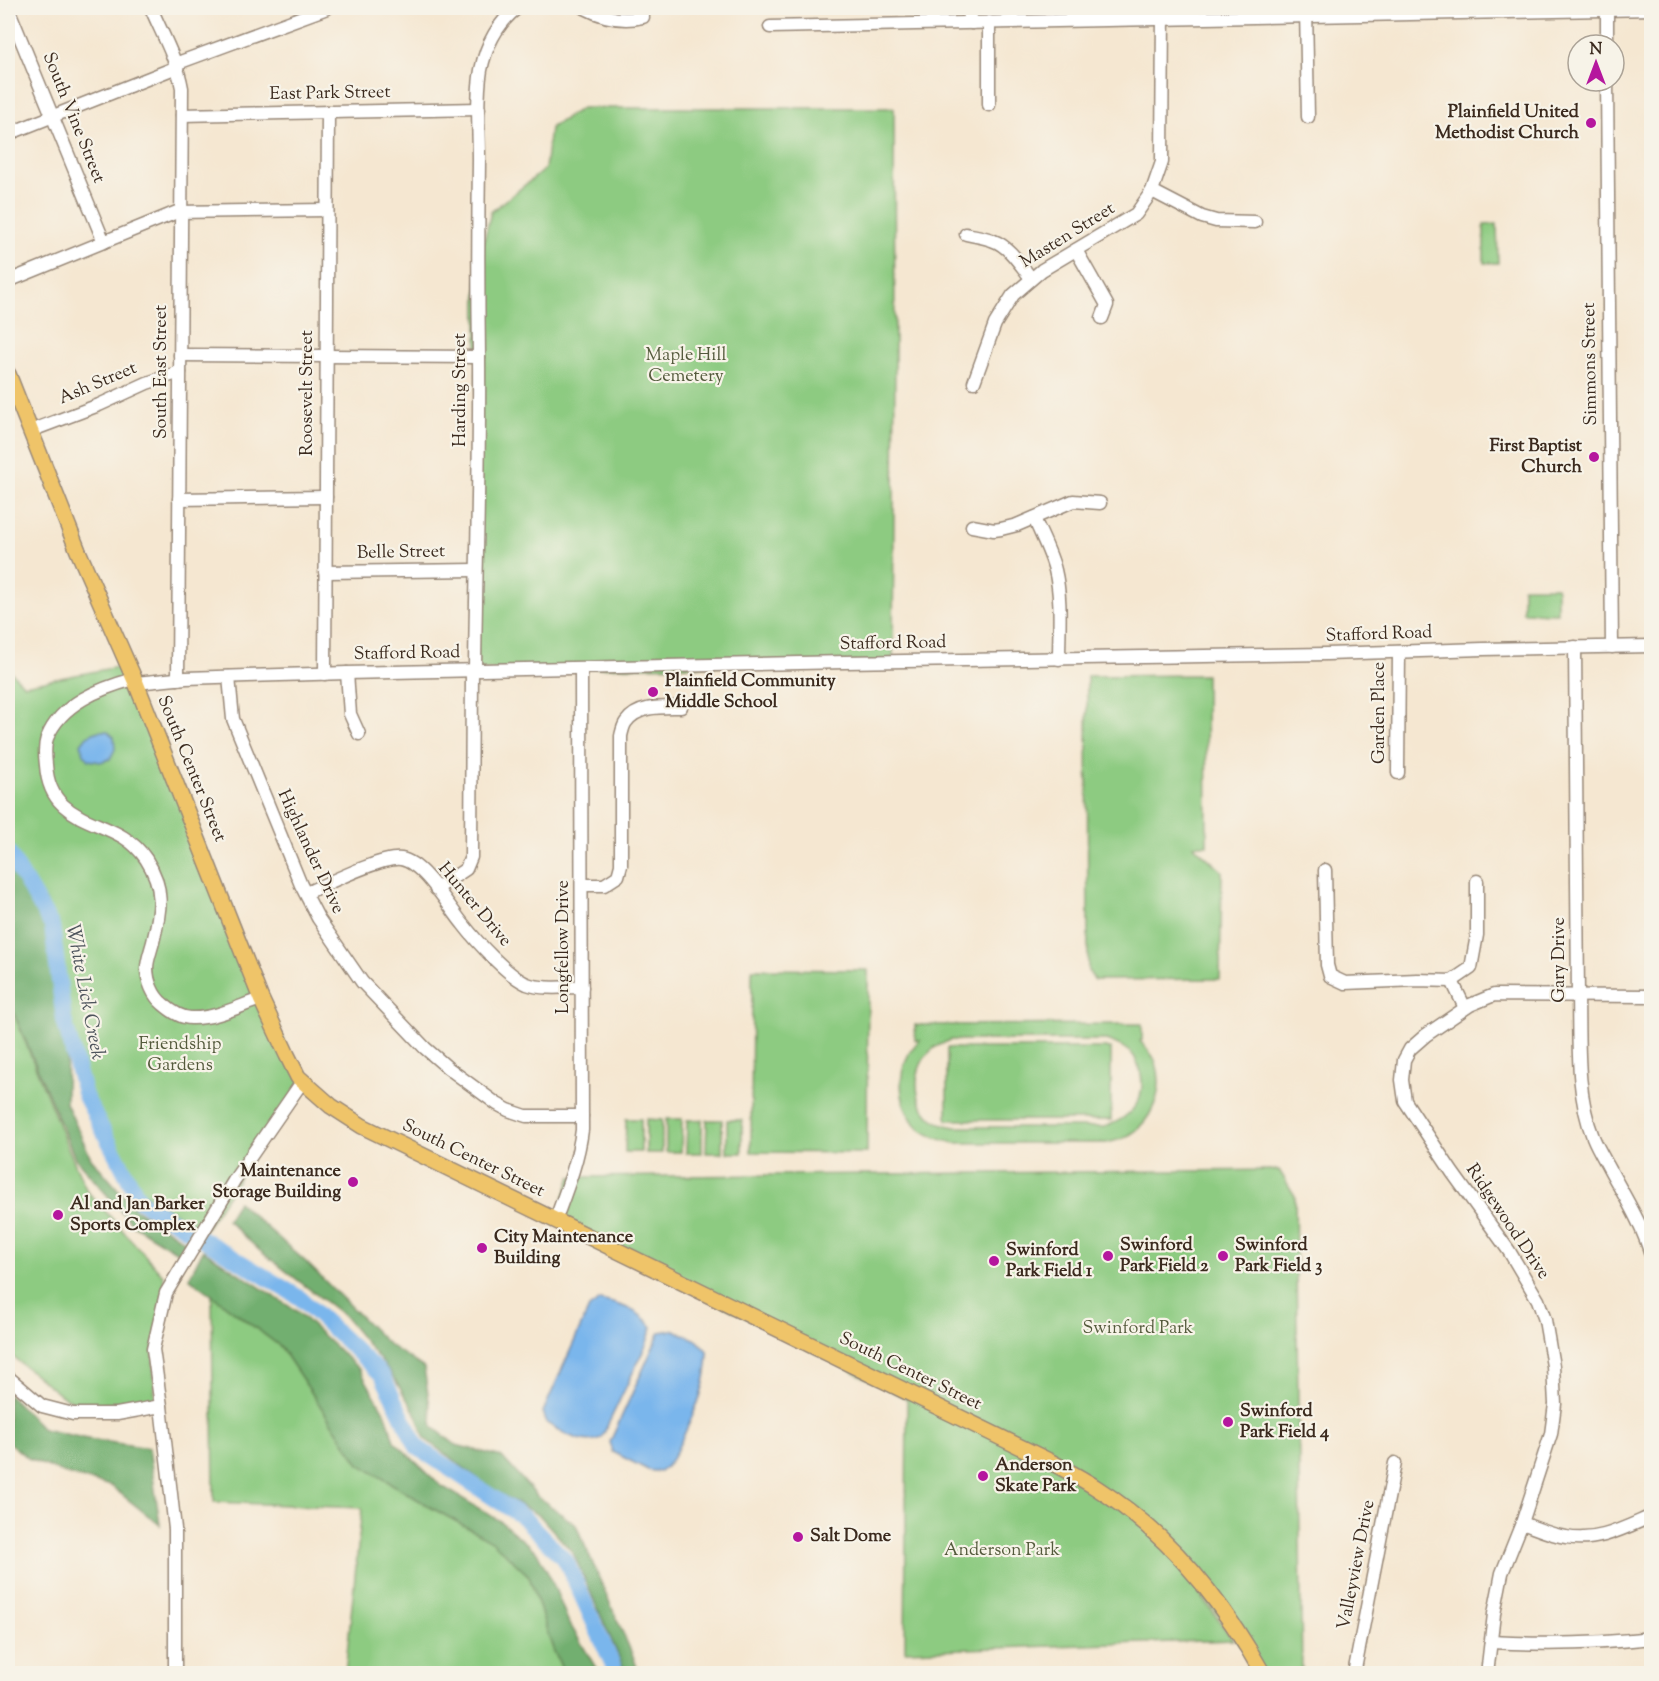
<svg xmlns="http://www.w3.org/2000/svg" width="1659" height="1681" viewBox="0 0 1659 1681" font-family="'Sorts Mill Goudy',serif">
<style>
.green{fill:#8dcb81;stroke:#647a50;stroke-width:1.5;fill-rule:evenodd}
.forest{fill:#72af6f;stroke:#566c46;stroke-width:1.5}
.water{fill:#7ab6ec;stroke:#5a7085;stroke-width:1.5}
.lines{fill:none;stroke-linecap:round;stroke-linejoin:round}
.river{stroke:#7ab6ec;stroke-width:16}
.minor-casing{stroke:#988878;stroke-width:15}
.major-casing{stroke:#988878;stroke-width:18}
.minor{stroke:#fff;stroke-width:12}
.major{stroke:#efc469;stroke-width:15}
.poi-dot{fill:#b5179e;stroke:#f7f3e8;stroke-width:2}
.labels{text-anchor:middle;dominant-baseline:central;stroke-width:4.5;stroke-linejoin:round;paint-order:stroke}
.street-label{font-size:18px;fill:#3b2a1e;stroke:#f7f3e8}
.poi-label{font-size:18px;font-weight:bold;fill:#3b2a1e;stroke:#f7f3e8;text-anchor:start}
.park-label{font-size:18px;fill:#545a3c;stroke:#f7f3e8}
.water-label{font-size:20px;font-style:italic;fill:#4e545c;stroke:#f7f3e8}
</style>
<rect width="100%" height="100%" fill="#f7f3e8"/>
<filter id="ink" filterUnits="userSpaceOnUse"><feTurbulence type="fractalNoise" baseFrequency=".0167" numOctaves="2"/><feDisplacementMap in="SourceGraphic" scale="12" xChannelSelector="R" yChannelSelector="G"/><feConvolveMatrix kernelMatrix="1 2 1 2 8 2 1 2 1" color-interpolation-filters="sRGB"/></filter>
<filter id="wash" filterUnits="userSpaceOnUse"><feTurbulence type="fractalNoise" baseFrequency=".008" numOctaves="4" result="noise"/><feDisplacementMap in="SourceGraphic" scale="24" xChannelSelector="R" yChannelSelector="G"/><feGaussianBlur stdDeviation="1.35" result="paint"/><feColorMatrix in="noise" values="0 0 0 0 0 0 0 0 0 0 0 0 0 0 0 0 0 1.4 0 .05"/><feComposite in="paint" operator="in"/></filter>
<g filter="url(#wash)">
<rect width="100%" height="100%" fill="#f5e7d1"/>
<g class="green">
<path d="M582,108h312l1,251 -2,303 -417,8 1,-401 14,-57 54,-43 5,-41z"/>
<path d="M1497,224l1,39h-14v-38z"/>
<path d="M1523,587h34v26l-34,-1z"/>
<path d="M122,666l180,416 -98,149 -63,-39 -56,-96 -21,-76 -12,-94 -6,-25 -38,-54v-178l16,16z"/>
<path d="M1206,675l1,170h-14l29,26 -2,108 -125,1 -7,-9 -1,-295z"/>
<path d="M752,969l116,1 -1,183 -116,-1z"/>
<path d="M8,999l60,149 19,43 76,84 3,18 -13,56 2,51 -70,6 -23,-10 -54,-43z"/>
<path d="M1142,1024v16l-2,1c6,7 13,13 16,22 9,27 -4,59 -28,73 -6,4 -15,5 -22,7h-152c-11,-3 -21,-5 -31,-12 -28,-20 -29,-68 -3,-91h-5v-15zM951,1040h155c9,3 19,7 25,13 5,4 7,12 9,17 8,30 -9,48 -36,57h-149c-8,-2 -16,-3 -22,-8 -22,-19 -21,-53 1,-71 5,-3 12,-6 17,-8z"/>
<rect x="947" y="1048" width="164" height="72"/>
<path d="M626,1119h15v33h-16z"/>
<path d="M646,1119l16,1v33h-16z"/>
<path d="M666,1119h16l-1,33h-15z"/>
<path d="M687,1120h15v33h-16z"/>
<path d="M707,1120h15v33h-16z"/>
<rect x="727" y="1120" width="15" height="33"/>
<path d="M1279,1170l16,26 7,477h-39l-102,-133 72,100 -328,11 2,-252 -352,-178 16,-44z"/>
<path d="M212,1295l69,52 78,117 73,44 61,33 36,35 24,73 11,24h-219l17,-165 -148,-6z"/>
</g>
<g class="forest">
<path d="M8,846l39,58 20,126 -1,73 25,55 44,51 51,33 -7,11 -46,-28 -58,-67 -67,-159z"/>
<path d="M238,1202l68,60 82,82 36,24 9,59 23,18 46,12 35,39 39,29 57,131 6,17h-13l-53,-120 -33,-37 -45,-25 -70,-52 -9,-25 -26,-42 -46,-56 -84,-65 -33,-31z"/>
<path d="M203,1250l95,62 62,58 27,47 7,24 46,44 60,36 37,31 15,29 16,40 31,52h-35l-11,-24 -24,-73 -37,-35 -60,-33 -73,-44 -78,-117 -92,-69z"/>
<path d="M8,1394l35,35 45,10 61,9 11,77 -49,-39 -45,-12 -38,-16 -20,-16z"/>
</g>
<g class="water">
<path d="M98,731h9l7,6 1,12 -5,10 -10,3 -11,-2 -5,-6 -3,-10 6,-8z"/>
<path d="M600,1300c19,4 40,10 52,27l-6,18 -44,92c-16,11 -41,-5 -55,-14l-4,-11 46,-104z"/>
<path d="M674,1330l23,10 11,12c-1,34 -11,54 -25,85 -7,14 -10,25 -23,35l-12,-2 -35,-18 -3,-10 50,-110z"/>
</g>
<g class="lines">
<path class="river" d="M8,852l44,74 12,94 21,76 55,105 160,97 82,77 35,72 107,71 42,43 51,113"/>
</g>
</g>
<g filter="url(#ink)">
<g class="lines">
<defs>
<g id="minor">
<path d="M8,8l96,234"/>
<path d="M151,8c11,26 26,52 31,80l-4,591"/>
<path d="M585,8c19,10 37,14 58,9"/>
<path d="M966,8l6,15"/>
<path d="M1306,8l2,109"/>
<path d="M1607,8v37"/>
<path d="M770,27l882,-18"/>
<path d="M175,64l152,-56"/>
<path d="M1607,81l5,566"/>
<path d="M989,105v-83"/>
<path d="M182,115l297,-6"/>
<path d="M8,134l169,-67"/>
<path d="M1152,191l50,26 14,4 39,1"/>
<path d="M966,234c9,2 20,3 28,7 16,6 27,25 37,37"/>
<path d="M1076,250l31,55 -5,13"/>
<path d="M8,281l169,-69 150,-2"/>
<path d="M180,355l299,2"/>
<path d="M974,382l21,-58 18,-29 29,-25 94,-56 16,-23 10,-29 1,-154"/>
<path d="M30,431l69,-26 48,-22 33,-11"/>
<path d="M179,499l147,-2"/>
<path d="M1034,518c7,17 17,35 21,52 7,29 4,60 4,89"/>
<path d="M972,526l22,4 7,-1 16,-4 56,-24 27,2"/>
<path d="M325,572l151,-2"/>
<path d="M1575,647l3,349c1,45 -2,99 15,141 4,10 10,20 15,29 16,30 35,59 44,92"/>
<path d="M475,670c1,-104 5,-209 4,-314 -1,-65 -1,-130 0,-196 0,-29 -3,-61 2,-90 5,-24 17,-47 36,-62"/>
<path d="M347,673l3,41 9,20"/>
<path d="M325,674l3,-562"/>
<path d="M229,677l4,42 68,166 17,33 44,64 63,66 23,20 49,36 11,6 18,6h56"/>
<path d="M134,679c-33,9 -73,24 -87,59 -3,9 -2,18 -1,27 1,15 6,30 17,40 26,24 60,20 83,54 19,29 15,51 7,83 -2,8 -6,18 -6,26 0,13 6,28 16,36 8,7 18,14 28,14 24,1 48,-12 70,-19"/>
<path d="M136,683l50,-5 161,-5 498,-11 482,-8 156,-5 169,-3"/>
<path d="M1398,773l1,-121"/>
<path d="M1325,870l2,95 3,11 15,7 72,-3 35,1 19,-13 6,-33v-54"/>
<path d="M582,885h22l14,-9 3,-11v-129c1,-4 2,-10 5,-14 12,-17 37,-15 55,-15"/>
<path d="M436,889l30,-20 5,-12 1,-186"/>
<path d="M306,893c19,-8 76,-37 95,-34 22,3 48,48 62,65 13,17 45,52 64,60 17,6 38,3 55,3"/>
<path d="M1452,981l13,27"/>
<path d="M555,1221c11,-30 23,-59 27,-91l-1,-461"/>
<path d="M8,1377l34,29 31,8h44l44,-8"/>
<path d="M1522,1523c14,5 29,12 44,14 31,6 58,-9 86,-21"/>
<path d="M1491,1642c53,3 107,2 161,-4"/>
<path d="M175,1674v-145l-14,-123 -8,-57 13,-56 69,-114 67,-97"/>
<path d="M1354,1674l41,-211"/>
<path d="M1487,1674l7,-60 8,-41 20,-50 29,-89 4,-30 -2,-38 -8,-46 -7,-20 -29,-49 -57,-79 -47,-71 -3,-21 2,-20 6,-11 16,-14 44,-30 24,-10 158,1"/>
</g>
<path id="major" d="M8,374l70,177 58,132 125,316 26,56 11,22 33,29 31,20 689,336c15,8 30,16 44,25 72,45 127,113 168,187"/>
</defs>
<use href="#minor" class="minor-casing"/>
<use href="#major" class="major-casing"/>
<use href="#minor" class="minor"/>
<use href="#major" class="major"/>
</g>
</g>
<g class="poi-dot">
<circle cx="1591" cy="123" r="6"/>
<circle cx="1594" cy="457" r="6"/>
<circle cx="653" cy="692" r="6"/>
<circle cx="353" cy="1182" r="6"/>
<circle cx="58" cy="1215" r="6"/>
<circle cx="482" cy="1248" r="6"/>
<circle cx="1108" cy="1256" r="6"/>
<circle cx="1223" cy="1256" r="6"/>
<circle cx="994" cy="1261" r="6"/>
<circle cx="1228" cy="1422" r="6"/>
<circle cx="983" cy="1476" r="6"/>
<circle cx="798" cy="1537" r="6"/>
</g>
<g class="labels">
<g class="street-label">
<text transform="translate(330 94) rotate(-1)">East Park Street</text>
<text transform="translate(73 118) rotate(68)">South Vine Street</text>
<text transform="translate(1068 236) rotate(-32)">Masten Street</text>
<text transform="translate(1591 364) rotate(-91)">Simmons Street</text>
<text transform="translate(162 372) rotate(-90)">South East Street</text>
<text transform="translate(98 384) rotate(-23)">Ash Street</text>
<text transform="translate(461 390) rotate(-90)">Harding Street</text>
<text transform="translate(308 393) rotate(-90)">Roosevelt Street</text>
<text transform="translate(401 553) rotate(-1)">Belle Street</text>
<text transform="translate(1379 635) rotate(-2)">Stafford Road</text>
<text transform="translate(893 644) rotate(-1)">Stafford Road</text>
<text transform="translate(407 654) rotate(-1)">Stafford Road</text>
<text transform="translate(1380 713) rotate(-90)">Garden Place</text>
<text transform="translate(191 769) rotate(68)">South Center Street</text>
<text transform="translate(310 852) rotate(65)">Highlander Drive</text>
<text transform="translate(474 905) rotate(50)">Hunter Drive</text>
<text transform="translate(564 947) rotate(-90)">Longfellow Drive</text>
<text transform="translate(1560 960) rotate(-90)">Gary Drive</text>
<text transform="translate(473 1159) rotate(26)">South Center Street</text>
<text transform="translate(1507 1222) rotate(56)">Ridgewood Drive</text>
<text transform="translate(910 1372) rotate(26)">South Center Street</text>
<text transform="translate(1357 1565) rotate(-79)">Valleyview Drive</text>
</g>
<g class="poi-label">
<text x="1579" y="113" text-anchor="end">Plainfield United<tspan x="1579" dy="21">Methodist Church</tspan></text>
<text x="1582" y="447" text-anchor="end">First Baptist<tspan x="1582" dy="21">Church</tspan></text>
<text x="665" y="682">Plainfield Community<tspan x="665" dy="21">Middle School</tspan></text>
<text x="341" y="1172" text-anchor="end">Maintenance<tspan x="341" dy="21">Storage Building</tspan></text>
<text x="70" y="1205">Al and Jan Barker<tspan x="70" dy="21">Sports Complex</tspan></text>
<text x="494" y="1238">City Maintenance<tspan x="494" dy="21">Building</tspan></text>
<text x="1120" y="1246">Swinford<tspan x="1120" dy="21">Park Field 2</tspan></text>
<text x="1235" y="1246">Swinford<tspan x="1235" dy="21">Park Field 3</tspan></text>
<text x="1006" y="1251">Swinford<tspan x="1006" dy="21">Park Field 1</tspan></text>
<text x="1240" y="1412">Swinford<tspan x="1240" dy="21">Park Field 4</tspan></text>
<text x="995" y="1466">Anderson<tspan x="995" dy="21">Skate Park</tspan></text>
<text x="810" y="1537">Salt Dome</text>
</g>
<g class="park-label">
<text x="686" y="356">Maple Hill<tspan x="686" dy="21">Cemetery</tspan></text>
<text x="180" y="1045">Friendship<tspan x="180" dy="21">Gardens</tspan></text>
<text x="1138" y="1329">Swinford Park</text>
<text x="1002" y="1551">Anderson Park</text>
</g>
<g class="water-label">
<text transform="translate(84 992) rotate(79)">White Lick Creek</text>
</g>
</g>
<rect width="1659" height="1681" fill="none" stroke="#f7f3e8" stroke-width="30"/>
<g transform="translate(1596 63)"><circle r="28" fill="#f7f3e8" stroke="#aca397" stroke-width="1.5"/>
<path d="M0-4.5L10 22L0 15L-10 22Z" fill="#b5179e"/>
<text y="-9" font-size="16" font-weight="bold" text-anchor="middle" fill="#3b2a1e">N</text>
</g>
</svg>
